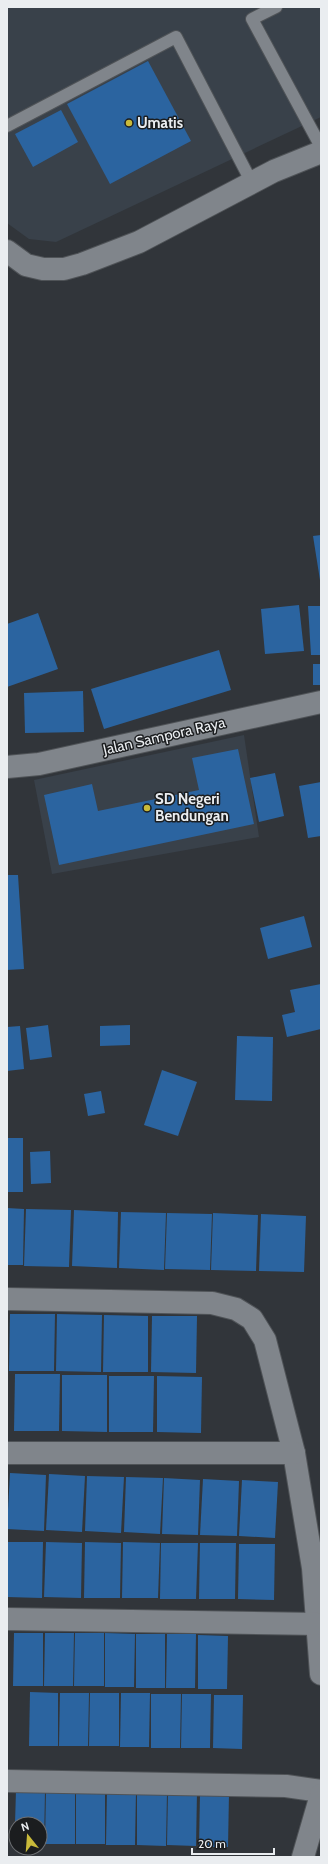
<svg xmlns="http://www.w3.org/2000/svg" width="328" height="1864" viewBox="0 0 328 1864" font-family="Cabin,sans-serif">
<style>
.built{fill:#39414a}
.building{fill:#2b64a0}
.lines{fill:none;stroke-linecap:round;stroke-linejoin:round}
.service-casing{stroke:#4f5357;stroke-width:14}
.minor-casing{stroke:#4f5357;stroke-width:24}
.service{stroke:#80858b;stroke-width:12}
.minor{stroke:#80858b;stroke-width:22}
.poi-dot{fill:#c9ba3a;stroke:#1b1d1f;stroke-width:1.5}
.labels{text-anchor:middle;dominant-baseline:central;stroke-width:3;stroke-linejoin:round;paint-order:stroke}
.poi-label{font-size:15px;font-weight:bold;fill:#eaedf0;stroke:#1b1d1f;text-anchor:start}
.street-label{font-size:15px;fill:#eaedf0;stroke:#1b1d1f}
</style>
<rect width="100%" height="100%" fill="#31353a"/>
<g class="built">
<path d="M7,7h314v110l-265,125 -27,-3 -22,-16z"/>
<path d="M244,735l15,102 -207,37 -18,-94z"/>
</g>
<g class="building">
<path d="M148,61l43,80 -81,43 -43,-80z"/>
<path d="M61,110l17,32 -45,25 -18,-33z"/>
<path d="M321,535v45h-1l-7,-44z"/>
<path d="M299,605l5,46 -39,3 -4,-45z"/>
<path d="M308,606h13v49h-10z"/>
<path d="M38,613l20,56 -51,18v-63z"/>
<path d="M219,650l12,40 -127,39 -13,-40z"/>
<rect x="313" y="664" width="8" height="21"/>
<path d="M83,691l1,41 -59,1 -1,-40z"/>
<path d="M238,749l16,75 -195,41 -15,-70 48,-11 6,27 101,-21 -7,-32z"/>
<path d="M275,773l9,43 -25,6 -9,-44z"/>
<path d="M321,782v54l-13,2 -9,-52z"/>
<path d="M7,875h11l6,94 -17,1z"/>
<path d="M304,916l8,31 -44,12 -8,-31z"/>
<path d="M321,984v45l-34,8 -5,-22 13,-3 -5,-22z"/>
<path d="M48,1025l4,32 -22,3 -4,-32z"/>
<path d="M130,1025v20l-30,1v-20z"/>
<path d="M20,1026l4,43 -17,2v-44z"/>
<path d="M237,1036l36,1 -1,64 -37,-1z"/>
<path d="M162,1070l35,12 -19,54 -34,-11z"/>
<path d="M101,1091l4,22 -17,3 -4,-22z"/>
<rect x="7" y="1138" width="16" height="54"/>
<path d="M50,1151l1,32 -20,1 -1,-32z"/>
<path d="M7,1208l17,1 -1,56h-16z"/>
<path d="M26,1209l45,1 -2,57 -45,-1z"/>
<path d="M74,1210l44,2 -1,56 -45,-2z"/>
<path d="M121,1212l45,1 -2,57 -45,-2z"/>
<path d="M167,1213l45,1 -2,56 -45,-1z"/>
<path d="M213,1213l45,2 -2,56 -45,-1z"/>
<path d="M261,1214l45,2 -2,56 -45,-1z"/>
<path d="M10,1314h45l-1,57h-45z"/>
<path d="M57,1314l45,1 -1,57 -45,-1z"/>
<path d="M104,1315l44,1v56h-45z"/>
<path d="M152,1316h45l-1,57 -45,-1z"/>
<path d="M15,1374h45l-1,57h-45z"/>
<path d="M62,1375h45v57l-45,-1z"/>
<path d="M109,1376h45l-1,56h-44z"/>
<path d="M157,1376l45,1 -1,56 -44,-1z"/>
<path d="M10,1473l36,2 -2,56 -37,-2z"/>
<path d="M49,1474l36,2 -3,56 -36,-2z"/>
<path d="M87,1476l37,1 -3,56 -36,-2z"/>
<path d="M126,1477l37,1 -3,56 -36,-2z"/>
<path d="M164,1478l36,2 -2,55 -36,-1z"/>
<path d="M203,1479l36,2 -2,55 -37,-1z"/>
<path d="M242,1480l36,2 -3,56 -36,-2z"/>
<path d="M7,1542h36l-1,56 -35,-1z"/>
<path d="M46,1542l36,1 -1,55 -37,-1z"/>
<path d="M85,1542l36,1 -1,55h-36z"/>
<path d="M123,1542l37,1 -2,55h-36z"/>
<path d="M161,1543h37l-2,56h-36z"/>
<path d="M200,1543h36l-1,56h-36z"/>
<path d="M239,1544h36l-1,56 -36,-1z"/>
<path d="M14,1633h29v53h-30z"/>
<path d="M45,1633h29l-1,53h-29z"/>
<path d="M75,1633h29v53h-30z"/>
<path d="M105,1633l30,1 -1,53h-29z"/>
<rect x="136" y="1634" width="29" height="54"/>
<path d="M167,1634h29l-1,54h-29z"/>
<path d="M198,1635l30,1 -1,53h-29z"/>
<path d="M30,1692l28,1v53h-29z"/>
<path d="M60,1693h29l-1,53h-29z"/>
<path d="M90,1693h29v53h-30z"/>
<path d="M121,1693h29l-1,54h-29z"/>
<path d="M151,1694h30l-1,54h-29z"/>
<path d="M182,1694h29l-1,54h-29z"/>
<path d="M214,1695h29l-1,54 -29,-1z"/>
<path d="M16,1790l29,1 -1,53h-4v-20h-25z"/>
<path d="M46,1790l29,1v53h-30z"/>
<path d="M76,1790l29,1v53h-29z"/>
<path d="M107,1791h29l-1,54h-29z"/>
<path d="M137,1792h30l-1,54 -29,-1z"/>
<path d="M168,1792h29l-1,54 -29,-1z"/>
<path d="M200,1793h29l-1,54h-29z"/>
</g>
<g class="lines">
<defs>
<g id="service">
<path d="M276,7l-24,12 69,128"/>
<path d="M7,126l169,-89 76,146"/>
</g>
<g id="minor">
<path d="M7,251l19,14 17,4h21l18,-5 57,-22 135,-71 47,-19"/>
<path d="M7,767l32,-3 282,-62"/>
<path d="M7,1299l205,4 24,6 16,10 13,21 29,113 19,115 8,106"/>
<path d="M7,1453h287"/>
<path d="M7,1619l311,5"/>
<path d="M7,1781l279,5 35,5"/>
<path d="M303,1857l18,-62"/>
</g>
</defs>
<use href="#service" class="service-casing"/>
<use href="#minor" class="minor-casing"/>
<use href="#service" class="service"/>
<use href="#minor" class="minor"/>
</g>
<g class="poi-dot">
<circle cx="129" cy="123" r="4"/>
<circle cx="147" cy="808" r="4"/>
</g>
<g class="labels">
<g class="poi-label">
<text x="137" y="123">Umatis</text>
<text x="155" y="799">SD Negeri<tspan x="155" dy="17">Bendungan</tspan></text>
</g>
<g class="street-label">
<text transform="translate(164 736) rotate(-13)">Jalan Sampora Raya</text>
</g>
</g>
<rect width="328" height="1864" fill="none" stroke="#eaedf0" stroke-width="16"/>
<g transform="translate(28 1836) rotate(343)"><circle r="19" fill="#1b1d1f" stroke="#6e7073"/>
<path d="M0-3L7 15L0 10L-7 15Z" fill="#c9ba3a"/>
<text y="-6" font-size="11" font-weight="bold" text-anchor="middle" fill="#eaedf0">N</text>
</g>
<path d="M192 1848v6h82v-6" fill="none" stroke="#eaedf0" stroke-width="2"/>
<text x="198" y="1848" font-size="12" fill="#eaedf0" stroke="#1b1d1f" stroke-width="3" paint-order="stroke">20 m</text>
</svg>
